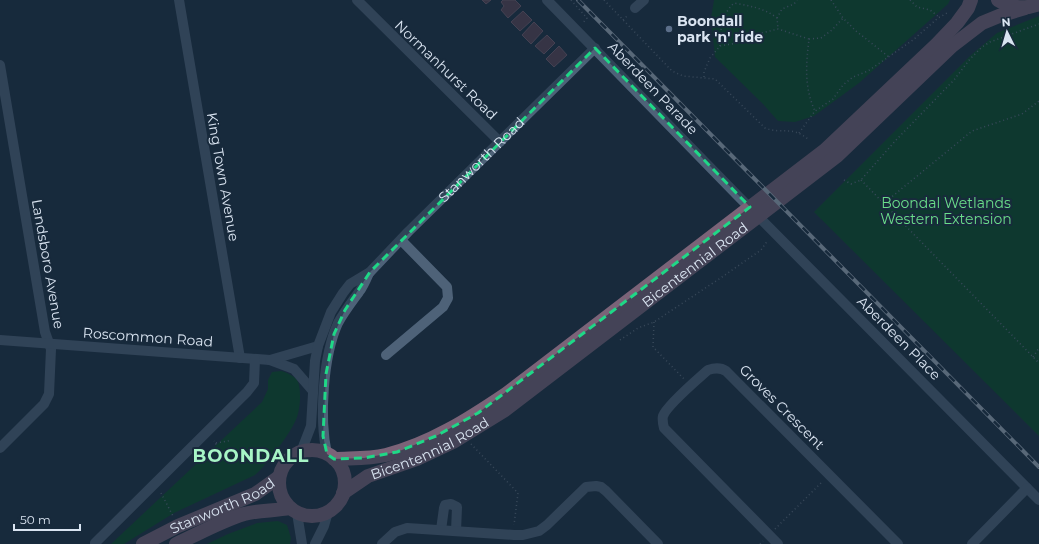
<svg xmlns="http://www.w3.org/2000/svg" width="1039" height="544" viewBox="0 0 1039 544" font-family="Montserrat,sans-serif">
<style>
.green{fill:#044a21}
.building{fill:#5c4251;stroke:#795e6d}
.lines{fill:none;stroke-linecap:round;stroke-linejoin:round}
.path{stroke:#5f6f7f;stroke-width:1.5;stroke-dasharray:1 3;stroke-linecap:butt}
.minor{stroke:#4e6278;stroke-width:10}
.secondary{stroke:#7b6378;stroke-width:14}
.rail-casing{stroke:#a6b3c1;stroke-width:4}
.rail{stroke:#182a3c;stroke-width:2.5;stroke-dasharray:8;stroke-linecap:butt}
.marked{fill:none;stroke:#1fd887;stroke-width:3;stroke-dasharray:8 5;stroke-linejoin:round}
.service-dot{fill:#5c6f8a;stroke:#182a3c;stroke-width:1.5}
.labels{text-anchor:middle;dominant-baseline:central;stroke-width:4;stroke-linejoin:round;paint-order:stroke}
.poi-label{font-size:14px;font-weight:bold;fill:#d9e4f1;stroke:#182a3c;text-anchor:start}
.street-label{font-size:14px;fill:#d9e4f1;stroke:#182a3c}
.park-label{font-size:14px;fill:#6ade8a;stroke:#182a3c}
.district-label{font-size:18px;font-weight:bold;letter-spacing:1px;fill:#a7f5c6;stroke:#182a3c}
</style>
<rect width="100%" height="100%" fill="#182a3c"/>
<g class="green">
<path d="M714,0h236l-2,4 -89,79 -45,33 -19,6 -17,-1 -15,-17 -48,-47 -4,-39z"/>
<path d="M1039,16v420l-225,-224 157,-157 26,-22z"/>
<path d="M281,371c5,1 13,5 16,9 5,8 3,29 0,37 -4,13 -31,49 -42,58l-81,38 -50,31h-13l151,-142 6,-13v-9l4,-8z"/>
<path d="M278,521l9,4 4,13 -1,6h-83l21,-10 29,-11z"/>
</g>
<g class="building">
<path d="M482,0h9l-5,4z"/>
<path d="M503,0h12l6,6 -13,12 -7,-8 3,-4 -3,-4z"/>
<path d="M523,11l9,9 -12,11 -9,-9z"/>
<path d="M534,22l9,9 -12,13 -9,-9z"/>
<path d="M547,35l8,8 -11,11 -9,-8z"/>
<path d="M559,46l8,9 -13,12 -8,-8z"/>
</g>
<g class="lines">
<g class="path">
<path d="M571,0l16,18 -5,6"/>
<path d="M604,0l68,71 11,5 32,3 50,49c19,7 25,-3 43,11"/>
<path d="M831,0l12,18 13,13 33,26"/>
<path d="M910,0l7,7 13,3 9,7"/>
<path d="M777,18l5,-9 12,-5 3,-4"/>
<path d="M623,20l5,-5"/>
<path d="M809,39l12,-1 11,-8 11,-12"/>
<path d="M720,46c1,-18 0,-29 14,-43 16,3 30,5 43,15l1,11"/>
<path d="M704,77v-5l6,-14 10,-12 17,-3 17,-8 24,-6 31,10c-3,26 -5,48 6,72"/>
<path d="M799,133l16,-22 18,-12 10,-14 10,-8 15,-6 45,-31 25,-22 9,-5 2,2"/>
<path d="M844,180l7,4 10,-4 36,-41 57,-59 16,-21 12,-12 8,-5 49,-18"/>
<path d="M861,180l178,183"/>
<path d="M883,204l89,-73 50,-17 17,-13"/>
<path d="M654,322l-1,25 31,32"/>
<path d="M620,340l18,-12 16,-6 68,-45 39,-27 7,-10"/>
<path d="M1033,357l6,-9"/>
<path d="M216,443l12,-2 3,-2"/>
<path d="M471,444l47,49 -4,32"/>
<path d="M213,452l3,-9 -2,-2"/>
<path d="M161,493l12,23"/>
<path d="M775,529l48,-48"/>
<path d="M760,544l3,-3"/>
</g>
<g class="minor">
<path d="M179,0l61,358"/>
<path d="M357,0l143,142"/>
<path d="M547,0l191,196 301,304"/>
<path d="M635,8l9,-8"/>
<path d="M0,65l45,267 6,17 -2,45 -5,10 -44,44"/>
<path d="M0,340l270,20 24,9 19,22"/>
<path d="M386,355l57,-48 5,-9 -1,-11 -46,-47"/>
<path d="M270,360l48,-14"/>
<path id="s1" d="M301,452l10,-26 4,-65 3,-15 13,-34 12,-19 7,-9 20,-12 38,-40 187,-184"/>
<path d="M327,454c-8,-36 -4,-98 11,-131 6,-11 13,-20 21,-31 4,-5 7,-12 10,-19"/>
<path d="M297,513l5,31"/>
<path d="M441,530l3,-22 1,-3 6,-1 6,3 -1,24"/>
<path d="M95,543l152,-151 7,-9 1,-24"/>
<path d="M315,544l9,-18 4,-14"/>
<path d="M382,544l13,-12 12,-4 107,7h9l16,-4 8,-6 39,-38 10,-1 5,1 5,4 52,53"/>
<path d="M778,544l-114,-116c-1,-4 -2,-8 -1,-12 4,-11 35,-37 45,-46 6,-2 12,-3 18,1l172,173"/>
<path d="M972,544l55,-56"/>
</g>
<g class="secondary">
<path d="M998,0c13,8 26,10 41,4"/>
<circle cx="312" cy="483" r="33"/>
<path d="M334,459c18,-1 35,0 52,-4 44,-11 83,-36 120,-61l319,-244 112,-106 20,-21 11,-15 3,-8"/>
<path id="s2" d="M343,493l25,-17 49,-17 36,-17 52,-32 332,-254 115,-110 30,-23 17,-7 26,-8"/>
<path id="s3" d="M143,544l35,-18 77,-32 24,-17"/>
<path d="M176,544c22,-10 45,-23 68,-30 15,-4 31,-3 46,-6"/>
</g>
<defs>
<path id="rail" d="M578,0l461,467"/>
</defs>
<use href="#rail" class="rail-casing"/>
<use href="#rail" class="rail"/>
</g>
<path d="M0 0H1039V544H0ZM595,48l155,159 -272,206 -42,23 -39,16 -33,6 -30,1 -7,-5 -4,-18 3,-62 8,-40 11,-24 25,-38z" fill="#182a3c" fill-opacity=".55" fill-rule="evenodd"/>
<path class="marked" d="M595,48l155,159 -272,206 -42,23 -39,16 -33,6 -30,1 -7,-5 -4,-18 3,-62 8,-40 11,-24 25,-38z"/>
<circle class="service-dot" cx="669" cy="29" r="4"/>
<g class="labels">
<g class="poi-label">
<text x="677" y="21">Boondall<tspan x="677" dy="16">park 'n' ride</tspan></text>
</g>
<g class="street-label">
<text transform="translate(446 70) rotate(44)">Normanhurst Road</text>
<text transform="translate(653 88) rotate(46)">Aberdeen Parade</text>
<text stroke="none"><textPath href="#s1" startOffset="360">Stanworth Road</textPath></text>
<text transform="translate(223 177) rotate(80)">King Town Avenue</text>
<text transform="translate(48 264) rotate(80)">Landsboro Avenue</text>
<text stroke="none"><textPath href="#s2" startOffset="422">Bicentennial Road</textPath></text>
<text transform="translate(148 337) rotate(4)">Roscommon Road</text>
<text transform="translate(899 338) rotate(45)">Aberdeen Place</text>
<text transform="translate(782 407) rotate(45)">Groves Crescent</text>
<text stroke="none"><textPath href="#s2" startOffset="98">Bicentennial Road</textPath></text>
<text stroke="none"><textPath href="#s3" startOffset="88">Stanworth Road</textPath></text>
</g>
<g class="park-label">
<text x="946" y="203">Boondal Wetlands<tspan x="946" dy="16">Western Extension</tspan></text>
</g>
<g class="district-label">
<text x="251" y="456">BOONDALL</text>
</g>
</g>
<g transform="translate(1007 32) rotate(355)" stroke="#182a3c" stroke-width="3" paint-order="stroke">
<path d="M0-3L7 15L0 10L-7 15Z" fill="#d9e4f1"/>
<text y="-6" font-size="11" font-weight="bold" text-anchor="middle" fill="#d9e4f1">N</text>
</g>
<path d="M14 524v6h66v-6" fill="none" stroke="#d9e4f1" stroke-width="2"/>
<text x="20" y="524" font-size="12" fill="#d9e4f1" stroke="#182a3c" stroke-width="3" paint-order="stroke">50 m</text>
</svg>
